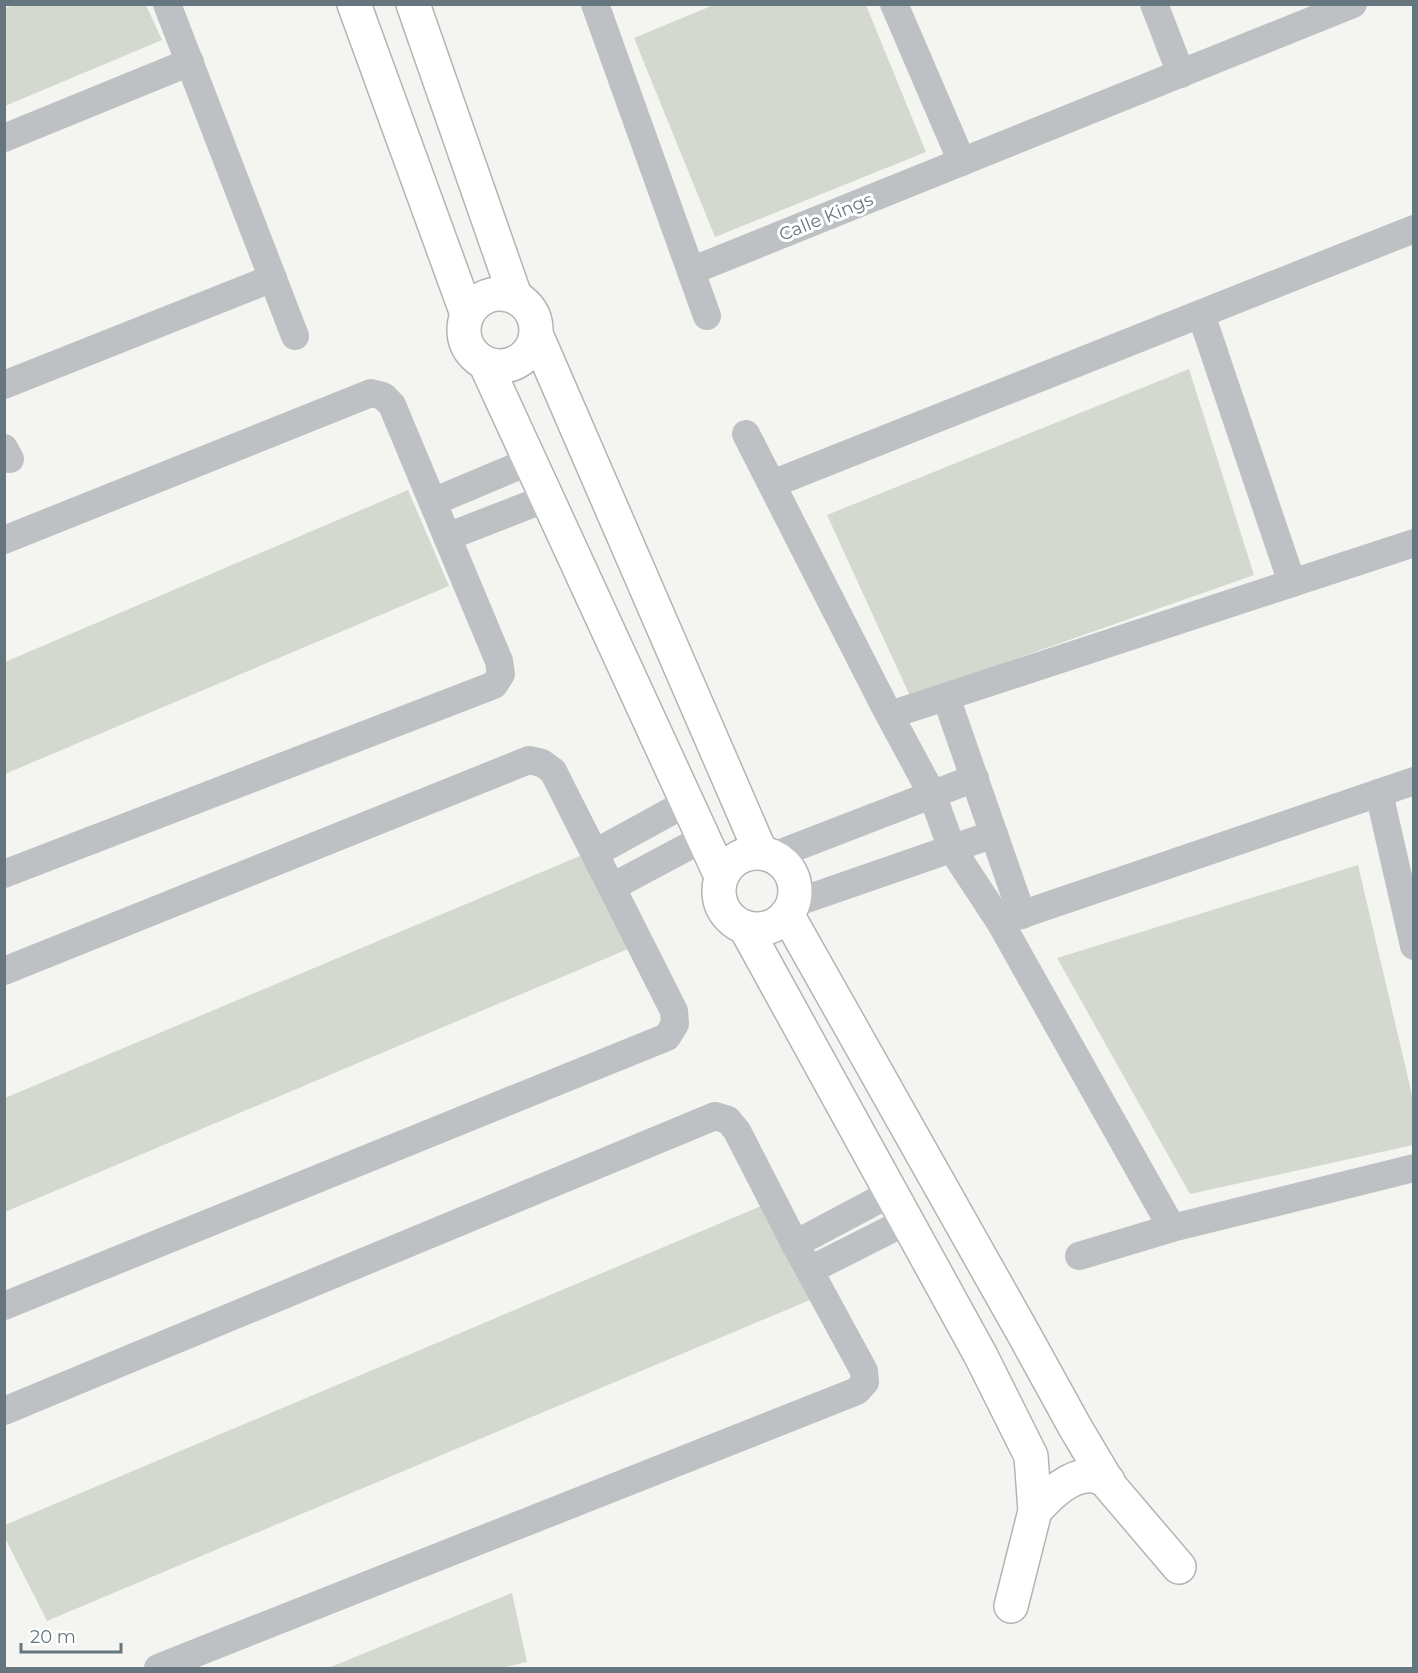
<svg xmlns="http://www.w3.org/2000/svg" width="1418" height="1673" viewBox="0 0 1418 1673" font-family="Montserrat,sans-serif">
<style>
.green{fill:#d4d9d0}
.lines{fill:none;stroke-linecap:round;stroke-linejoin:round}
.secondary-casing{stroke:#b0b5b8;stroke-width:36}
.street{stroke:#bdc1c4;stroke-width:28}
.secondary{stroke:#fff;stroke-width:33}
.labels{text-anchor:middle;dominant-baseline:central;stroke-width:6;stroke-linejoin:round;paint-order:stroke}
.street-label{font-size:18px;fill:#65767f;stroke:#fff}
</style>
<rect width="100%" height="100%" fill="#f4f4f0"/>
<g class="green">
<path d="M716,4l150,1 60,147 -211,85 -81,-199z"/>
<path d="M13,5h133l16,35 -157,66v-98z"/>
<path d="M1189,369l65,206 -344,121 -83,-181z"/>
<path d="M408,490l41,96 -444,188v-112z"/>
<path d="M587,853l41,96 -623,263v-114z"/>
<path d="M1358,865l55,234v46l-223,49 -133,-236z"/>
<path d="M768,1203l42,97 -763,321 -42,-83v-13z"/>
<path d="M512,1593l15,69 -26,6h-173z"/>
</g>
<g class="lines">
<defs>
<g id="secondary">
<path d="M354,4l113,310"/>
<path d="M413,4l102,292"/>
<circle cx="500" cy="330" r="36"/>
<path d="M536,334l225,519"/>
<path d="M485,363l236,513"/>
<circle cx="757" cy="891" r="38"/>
<path d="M787,914l239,424 49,89 35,59 69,81"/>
<path d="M745,927l236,429 50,100 4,55 -24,95"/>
<path d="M1035,1511c14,-16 36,-38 59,-35 5,1 10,4 14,5"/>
</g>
</defs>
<use href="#secondary" class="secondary-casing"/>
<g class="street">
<path d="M167,4l128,332"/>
<path d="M595,4l112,312"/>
<path d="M894,4l68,158"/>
<path d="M1154,4l27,70"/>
<path d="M4,138l186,-76"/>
<path d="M691,271l662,-267"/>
<path d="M1201,314l91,269"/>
<path d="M4,385l269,-107"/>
<path d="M746,434l138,271 48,89 20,55 48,73 172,306"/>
<path d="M4,448l6,11"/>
<path d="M772,484l642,-255"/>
<path d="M433,502l97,-41"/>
<path d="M447,537l100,-39"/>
<path d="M4,540l367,-147 12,3 9,9 107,256 2,13 -7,11 -490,189"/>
<path d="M946,697l76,218"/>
<path d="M890,715l524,-172"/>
<path d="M1379,793l35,153"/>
<path d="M595,853l93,-51"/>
<path d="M773,856l202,-78"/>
<path d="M612,887l92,-49"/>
<path d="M792,904l202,-70"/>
<path d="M1000,922l414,-141"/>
<path d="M4,971l525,-211 13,3 11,8 121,240 1,13 -8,13 -663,269"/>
<path d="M795,1244l96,-51"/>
<path d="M1079,1256l93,-28 242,-60"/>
<path d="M810,1270l97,-49"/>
<path d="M4,1411l711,-295 13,4 9,11 58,113 69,127 1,11 -8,9 -699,277"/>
</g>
<use href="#secondary" class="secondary"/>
</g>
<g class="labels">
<g class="street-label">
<text transform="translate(826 217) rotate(-22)">Calle Kings</text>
</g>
</g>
<rect width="1418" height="1673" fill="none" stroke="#65767f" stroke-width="12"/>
<path d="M21 1643v9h100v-9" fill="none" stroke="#65767f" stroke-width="3"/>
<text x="30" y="1643" font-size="18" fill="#65767f" stroke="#ffffff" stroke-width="4.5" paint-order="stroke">20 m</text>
</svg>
